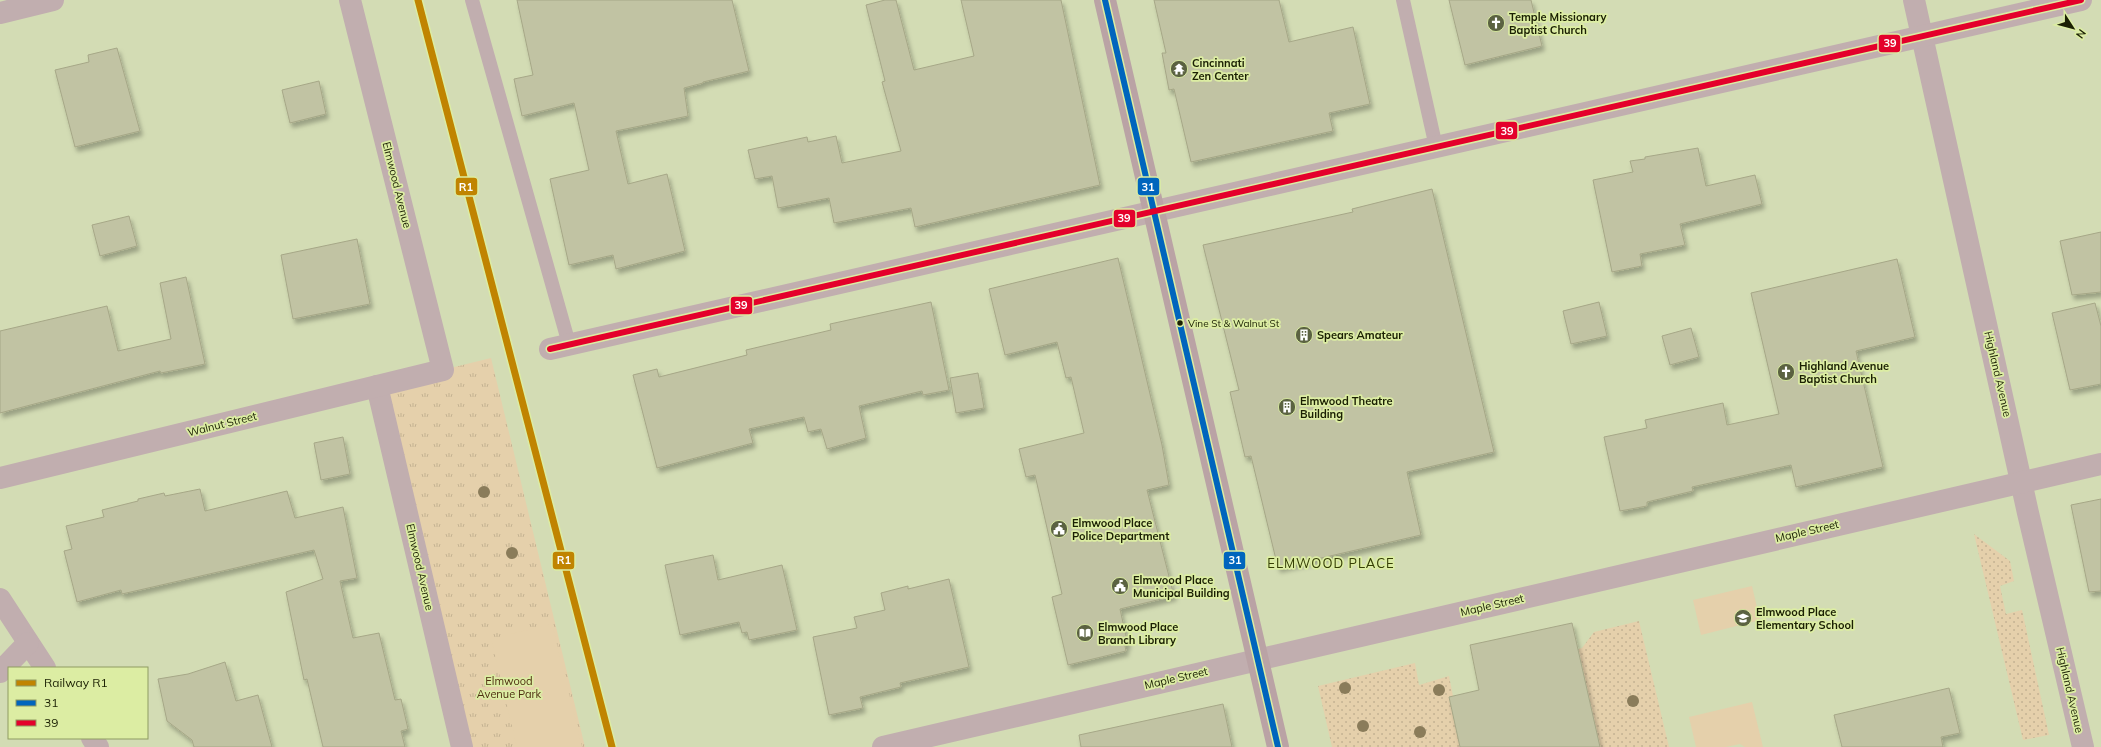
<svg xmlns="http://www.w3.org/2000/svg" width="2101" height="747" viewBox="0 0 2101 747" font-family="Mulish,sans-serif">
<style>
.grass{fill:url(#grass-dots)}
.park{fill:url(#park-tufts)}
.garden{fill:#e5d0ab}
.building{fill:#c1c3a3;stroke:#a6a787;filter:url(#shadow)}
.lines{fill:none;stroke-linecap:round;stroke-linejoin:round}
.service{stroke:#c1aeaf;stroke-width:14}
.minor{stroke:#c1aeaf;stroke-width:22}
.secondary{stroke:#baa3a5;stroke-width:22}
.bus-1-casing{stroke:#dceda3;stroke-width:9}
.bus-2-casing{stroke:#dceda3;stroke-width:9}
.bus-1{stroke:#0065bd;stroke-width:6}
.bus-2{stroke:#e4002b;stroke-width:6}
.rail-1-casing{stroke:#dceda3;stroke-width:10}
.rail-1{stroke:#c08401;stroke-width:7}
.tree{fill:#8a7c5a}
.bus-dot{fill:#1b2003;stroke:#dceda3;stroke-width:1.5}
.labels{text-anchor:middle;dominant-baseline:central;stroke-width:3.5;stroke-linejoin:round;paint-order:stroke}
.bus-label{font-size:10px;fill:#1b2003;stroke:#dceda3;text-anchor:start}
.poi-label{font-size:11px;font-weight:bold;fill:#1b2003;stroke:#dceda3;text-anchor:start}
.street-label{font-size:11px;fill:#1b2003;stroke:#dceda3}
.park-label{font-size:11px;fill:#4e2d10;stroke:#dceda3}
.quarter-label{font-size:13px;letter-spacing:1px;fill:#353e05;stroke:#dceda3}
.line-badge{stroke:#dceda3;stroke-width:1.5}
.badge-label{font-size:11px;text-anchor:middle;font-weight:bold;fill:#fff}
</style>
<defs>
<pattern id="grass-dots" width="8" height="8" patternUnits="userSpaceOnUse"><rect width="8" height="8" fill="#e5d0ab"/><path d="M2 2h.1M6 6h.1" fill="none" stroke="#c4b292" stroke-width="1.8" stroke-linecap="round"/></pattern>
<pattern id="park-tufts" width="24" height="20" patternUnits="userSpaceOnUse"><rect width="24" height="20" fill="#e5d0ab"/><path d="M3 7l-1-3M5 7V3M7 7l1-3M15 17l-1-3M17 17v-4M19 17l1-3" fill="none" stroke="#c4b292"/></pattern>
<filter id="shadow"><feDropShadow dx="2.5" dy="4.5" stdDeviation="2" flood-color="#0004"/></filter>
</defs>
<rect width="100%" height="100%" fill="#d3dcb4"/>
<g class="grass">
<path d="M1974,534l36,27 4,20 -14,5 6,28 16,-4 27,125 -26,5z"/>
<path d="M1639,621l30,126h-69l-22,-98 4,-1 12,-16z"/>
<path d="M1415,663l4,22 30,-9 4,20 -4,1 11,50h-128l-14,-61z"/>
</g>
<path class="park" d="M491,358l94,389h-123l-85,-361z"/>
<g class="garden">
<path d="M1752,586l8,34 -59,15 -8,-35z"/>
<path d="M552,624l30,123h-65l-26,-108z"/>
<path d="M1752,702l11,45h-18l-5,-3 -14,3h-30l-7,-30z"/>
</g>
<g class="building">
<path d="M517,0h215l17,71 -46,11v1l-19,5 4,28 -72,15 12,53 39,-10 18,77 -69,18 -3,-14 -44,10 -19,-86 39,-9 -15,-67 -52,13 -8,-37 19,-4z"/>
<path d="M885,0h11l18,70 60,-14 -13,-56h100l39,185 -185,42 -4,-19 -77,15 -5,-25 -51,10 -6,-32 -17,3 -7,-29 59,-13 1,5 28,-6 6,27 59,-12 -19,-69 3,-1 -19,-76z"/>
<path d="M1154,0h125l10,42 64,-15 17,77 -41,9 4,18 -142,31 -17,-73 -5,1 -7,-37h4z"/>
<path d="M1449,0h82l11,46 -77,19z"/>
<path d="M117,48l23,83 -65,16 -20,-77 34,-8 -1,-7z"/>
<path d="M319,81l7,33 -36,9 -8,-33z"/>
<path d="M1698,148l8,38 49,-11 7,29 -82,20 5,21 -45,9 2,12 -30,6 -19,-92 40,-8 -3,-11 15,-2v-2z"/>
<path d="M1432,189l62,263 -87,20 14,63 -143,33 -27,-112 -6,1 -15,-65 9,-2 -36,-145 150,-33 -1,-3z"/>
<path d="M129,216l8,30 -37,10 -8,-31z"/>
<path d="M2101,232v60l-29,3 -12,-54z"/>
<path d="M357,239l13,65 -77,15 -12,-64z"/>
<path d="M1118,258l44,187 7,40 -22,5 27,106 -54,13 8,36 -3,1 1,5 -58,14 -16,-68 10,-3 -27,-119 -9,2 -7,-28 65,-16 -13,-56 -5,1 -9,-36 -52,13 -16,-66z"/>
<path d="M1897,259l18,78 -59,14 27,116 -87,20 -5,-22 -99,22 1,4 -46,11v4l-27,5 -16,-74 43,-9 -2,-8 78,-17 4,22 52,-11 -28,-121z"/>
<path d="M186,277l19,87 -44,9 -1,-2 -160,42v-82l107,-25 11,45 53,-12 -11,-56z"/>
<path d="M931,302l18,88 -26,5 -1,-4 -63,15 7,32 -39,11 -6,-20 -13,3 -4,-15 -55,12 4,14 -96,25 -24,-93 24,-6 2,8 88,-22 -1,-5 85,-20 -1,-6z"/>
<path d="M1599,302l8,34 -36,8 -8,-33z"/>
<path d="M2095,303l6,23v58l-31,6 -18,-77z"/>
<path d="M1691,328l8,29 -29,8 -8,-29z"/>
<path d="M978,373l6,35 -28,5 -6,-35z"/>
<path d="M343,437l7,37 -29,6 -7,-37z"/>
<path d="M200,489l5,22 82,-20 8,27 48,-11 14,71 -17,3 13,57 26,-5 16,67 6,-1 7,30 -7,2 4,16h-82l-16,-68 -3,1 -18,-88 37,-13 -9,-29 -192,44 -1,-4 -44,12 -13,-51 8,-2 -6,-23 38,-9 -2,-7 36,-9v-2l26,-6 1,3z"/>
<path d="M2101,499v92l-12,1 -18,-87z"/>
<path d="M713,555l5,25 64,-15 15,65 -48,10 -2,-8 -5,1 -3,-11 -59,13 -15,-70z"/>
<path d="M949,579l20,88 -69,16 1,4 -41,10 3,11 -34,7 -16,-78 44,-9 -3,-11 31,-7 -4,-17 27,-7v3z"/>
<path d="M1572,623l28,124h-140l-11,-50 30,-7 -9,-45z"/>
<path d="M225,662l11,39 22,-6 14,52h-78l-2,-7 -25,-19 -9,-42 30,-5z"/>
<path d="M1949,688l11,45 -19,4 2,10h-101l-8,-32z"/>
<path d="M1223,704l9,43h-151l-2,-12z"/>
</g>
<g class="lines">
<g class="service">
<path d="M472,0l97,344"/>
<path d="M1403,0l33,147"/>
</g>
<g class="minor">
<path d="M1914,0l114,513 55,234"/>
<path d="M0,13l53,-13"/>
<path d="M550,349l1531,-349"/>
<path d="M377,386l85,361"/>
<path d="M0,478l443,-108 -93,-370"/>
<path d="M0,599l45,69"/>
<path d="M0,672l28,-29"/>
<path d="M92,738l6,9"/>
<path d="M883,747l1218,-283"/>
</g>
<path class="secondary" d="M1105,0l173,747"/>
<defs>
<path id="bus-1" d="M1105,0l173,747"/>
<path id="bus-2" d="M550,349l1531,-349"/>
</defs>
<use href="#bus-1" class="bus-1-casing"/>
<use href="#bus-2" class="bus-2-casing"/>
<use href="#bus-1" class="bus-1"/>
<use href="#bus-2" class="bus-2"/>
<defs>
<path id="rail-1" d="M418,0l194,747"/>
</defs>
<use href="#rail-1" class="rail-1-casing"/>
<use href="#rail-1" class="rail-1"/>
</g>
<g class="tree">
<circle cx="484" cy="492" r="6"/>
<circle cx="512" cy="553" r="6"/>
<circle cx="1345" cy="688" r="6"/>
<circle cx="1439" cy="690" r="6"/>
<circle cx="1633" cy="701" r="6"/>
<circle cx="1363" cy="726" r="6"/>
<circle cx="1420" cy="732" r="6"/>
</g>
<defs>
<symbol id="church-disc" viewBox="-11 -11 22 22"><circle r="9.5" fill="#5b6241" stroke="#dceda3"/><path d="M-1.2-6h2.4v3.5h3.3v2.4h-3.3V6h-2.4V-.1h-3.3v-2.4h3.3Z" fill="#fff"/></symbol>
<symbol id="temple-disc" viewBox="-11 -11 22 22"><circle r="9.5" fill="#5b6241" stroke="#dceda3"/><path d="M0-6L5-2H3V0L6.5 2.5H4V6H1.5V3h-3V6H-4V2.5H-6.5L-3 0V-2H-5Z" fill="#fff"/></symbol>
<symbol id="building-disc" viewBox="-11 -11 22 22"><circle r="9.5" fill="#5b6241" stroke="#dceda3"/><path d="M-4-6H4V6H1V3H-1V6H-4ZM-2.5-4.3h1.7v1.8h-1.7ZM.8-4.3h1.7v1.8H.8ZM-2.5-1h1.7V.8h-1.7ZM.8-1h1.7V.8H.8Z" fill="#fff"/></symbol>
<symbol id="civic-disc" viewBox="-11 -11 22 22"><circle r="9.5" fill="#5b6241" stroke="#dceda3"/><path d="M-.6-6.5H3V-4.5H.6V-3L4-1V1h2V6H-6V1h2V-1L-.6-3ZM-1.2 2.5V6h2.4V2.5Z" fill="#fff"/></symbol>
<symbol id="school-disc" viewBox="-11 -11 22 22"><circle r="9.5" fill="#5b6241" stroke="#dceda3"/><path d="M0-5L7-2L0 1L-7-2ZM-4 1L0 2.5L4 1V4Q0 6-4 4Z" fill="#fff"/></symbol>
<symbol id="library-disc" viewBox="-11 -11 22 22"><circle r="9.5" fill="#5b6241" stroke="#dceda3"/><path d="M-6-4Q-3-5.5-.7-3.5V5Q-3 3-6 4ZM6-4Q3-5.5 .7-3.5V5Q3 3 6 4Z" fill="#fff"/></symbol>
</defs>
<g fill-rule="evenodd">
<use href="#church-disc" x="1486" y="13" width="20" height="20"/>
<use href="#temple-disc" x="1169" y="59" width="20" height="20"/>
<use href="#building-disc" x="1294" y="325" width="20" height="20"/>
<use href="#church-disc" x="1776" y="362" width="20" height="20"/>
<use href="#building-disc" x="1277" y="397" width="20" height="20"/>
<use href="#civic-disc" x="1049" y="519" width="20" height="20"/>
<use href="#civic-disc" x="1110" y="576" width="20" height="20"/>
<use href="#school-disc" x="1733" y="608" width="20" height="20"/>
<use href="#library-disc" x="1075" y="623" width="20" height="20"/>
</g>
<circle class="bus-dot" cx="1180" cy="323" r="3.5"/>
<g class="labels">
<g class="bus-label">
<text x="1188" y="323">Vine St &amp; Walnut St</text>
</g>
<g class="poi-label">
<text x="1509" y="17">Temple Missionary<tspan x="1509" dy="13">Baptist Church</tspan></text>
<text x="1192" y="63">Cincinnati<tspan x="1192" dy="13">Zen Center</tspan></text>
<text x="1317" y="335">Spears Amateur</text>
<text x="1799" y="366">Highland Avenue<tspan x="1799" dy="13">Baptist Church</tspan></text>
<text x="1300" y="401">Elmwood Theatre<tspan x="1300" dy="13">Building</tspan></text>
<text x="1072" y="523">Elmwood Place<tspan x="1072" dy="13">Police Department</tspan></text>
<text x="1133" y="580">Elmwood Place<tspan x="1133" dy="13">Municipal Building</tspan></text>
<text x="1756" y="612">Elmwood Place<tspan x="1756" dy="13">Elementary School</tspan></text>
<text x="1098" y="627">Elmwood Place<tspan x="1098" dy="13">Branch Library</tspan></text>
</g>
<g class="street-label">
<text transform="translate(397 185) rotate(76)">Elmwood Avenue</text>
<text transform="translate(1998 374) rotate(77)">Highland Avenue</text>
<text transform="translate(222 424) rotate(-14)">Walnut Street</text>
<text transform="translate(1807 531) rotate(-13)">Maple Street</text>
<text transform="translate(420 567) rotate(77)">Elmwood Avenue</text>
<text transform="translate(1492 605) rotate(-13)">Maple Street</text>
<text transform="translate(1176 678) rotate(-13)">Maple Street</text>
<text transform="translate(2070 690) rotate(77)">Highland Avenue</text>
</g>
<g class="park-label">
<text x="509" y="681">Elmwood<tspan x="509" dy="13">Avenue Park</tspan></text>
</g>
<g class="quarter-label">
<text x="1331" y="563">ELMWOOD PLACE</text>
</g>
</g>
<g class="line-badge">
<rect x="1878" y="34" width="23" height="19" rx="4" fill="#e4002b"/>
<rect x="1495" y="121" width="23" height="19" rx="4" fill="#e4002b"/>
<rect x="455" y="177" width="23" height="19" rx="4" fill="#c08401"/>
<rect x="1137" y="177" width="23" height="19" rx="4" fill="#0065bd"/>
<rect x="1113" y="209" width="23" height="19" rx="4" fill="#e4002b"/>
<rect x="730" y="296" width="23" height="19" rx="4" fill="#e4002b"/>
<rect x="552" y="551" width="23" height="19" rx="4" fill="#c08401"/>
<rect x="1223" y="551" width="23" height="19" rx="4" fill="#0065bd"/>
</g>
<g class="badge-label">
<text x="1890" y="47">39</text>
<text x="1507" y="135">39</text>
<text x="466" y="191">R1</text>
<text x="1148" y="191">31</text>
<text x="1124" y="222">39</text>
<text x="741" y="309">39</text>
<text x="564" y="564">R1</text>
<text x="1235" y="564">31</text>
</g>
<rect x="8" y="667" width="140" height="72" fill="#dceda3" stroke="#8f9b63"/>
<rect x="16" y="680" width="20" height="6" fill="#c08401" stroke="#8f9b63"/>
<text x="44" y="687" font-size="12" fill="#1b2003">Railway R1</text>
<rect x="16" y="700" width="20" height="6" fill="#0065bd" stroke="#8f9b63"/>
<text x="44" y="707" font-size="12" fill="#1b2003">31</text>
<rect x="16" y="720" width="20" height="6" fill="#e4002b" stroke="#8f9b63"/>
<text x="44" y="727" font-size="12" fill="#1b2003">39</text>
<g transform="translate(2073 28) rotate(126)" stroke="#dceda3" stroke-width="3" paint-order="stroke">
<path d="M0-3L7 15L0 10L-7 15Z" fill="#1b2003"/>
<text y="-6" font-size="11" font-weight="bold" text-anchor="middle" fill="#1b2003">N</text>
</g>
</svg>
